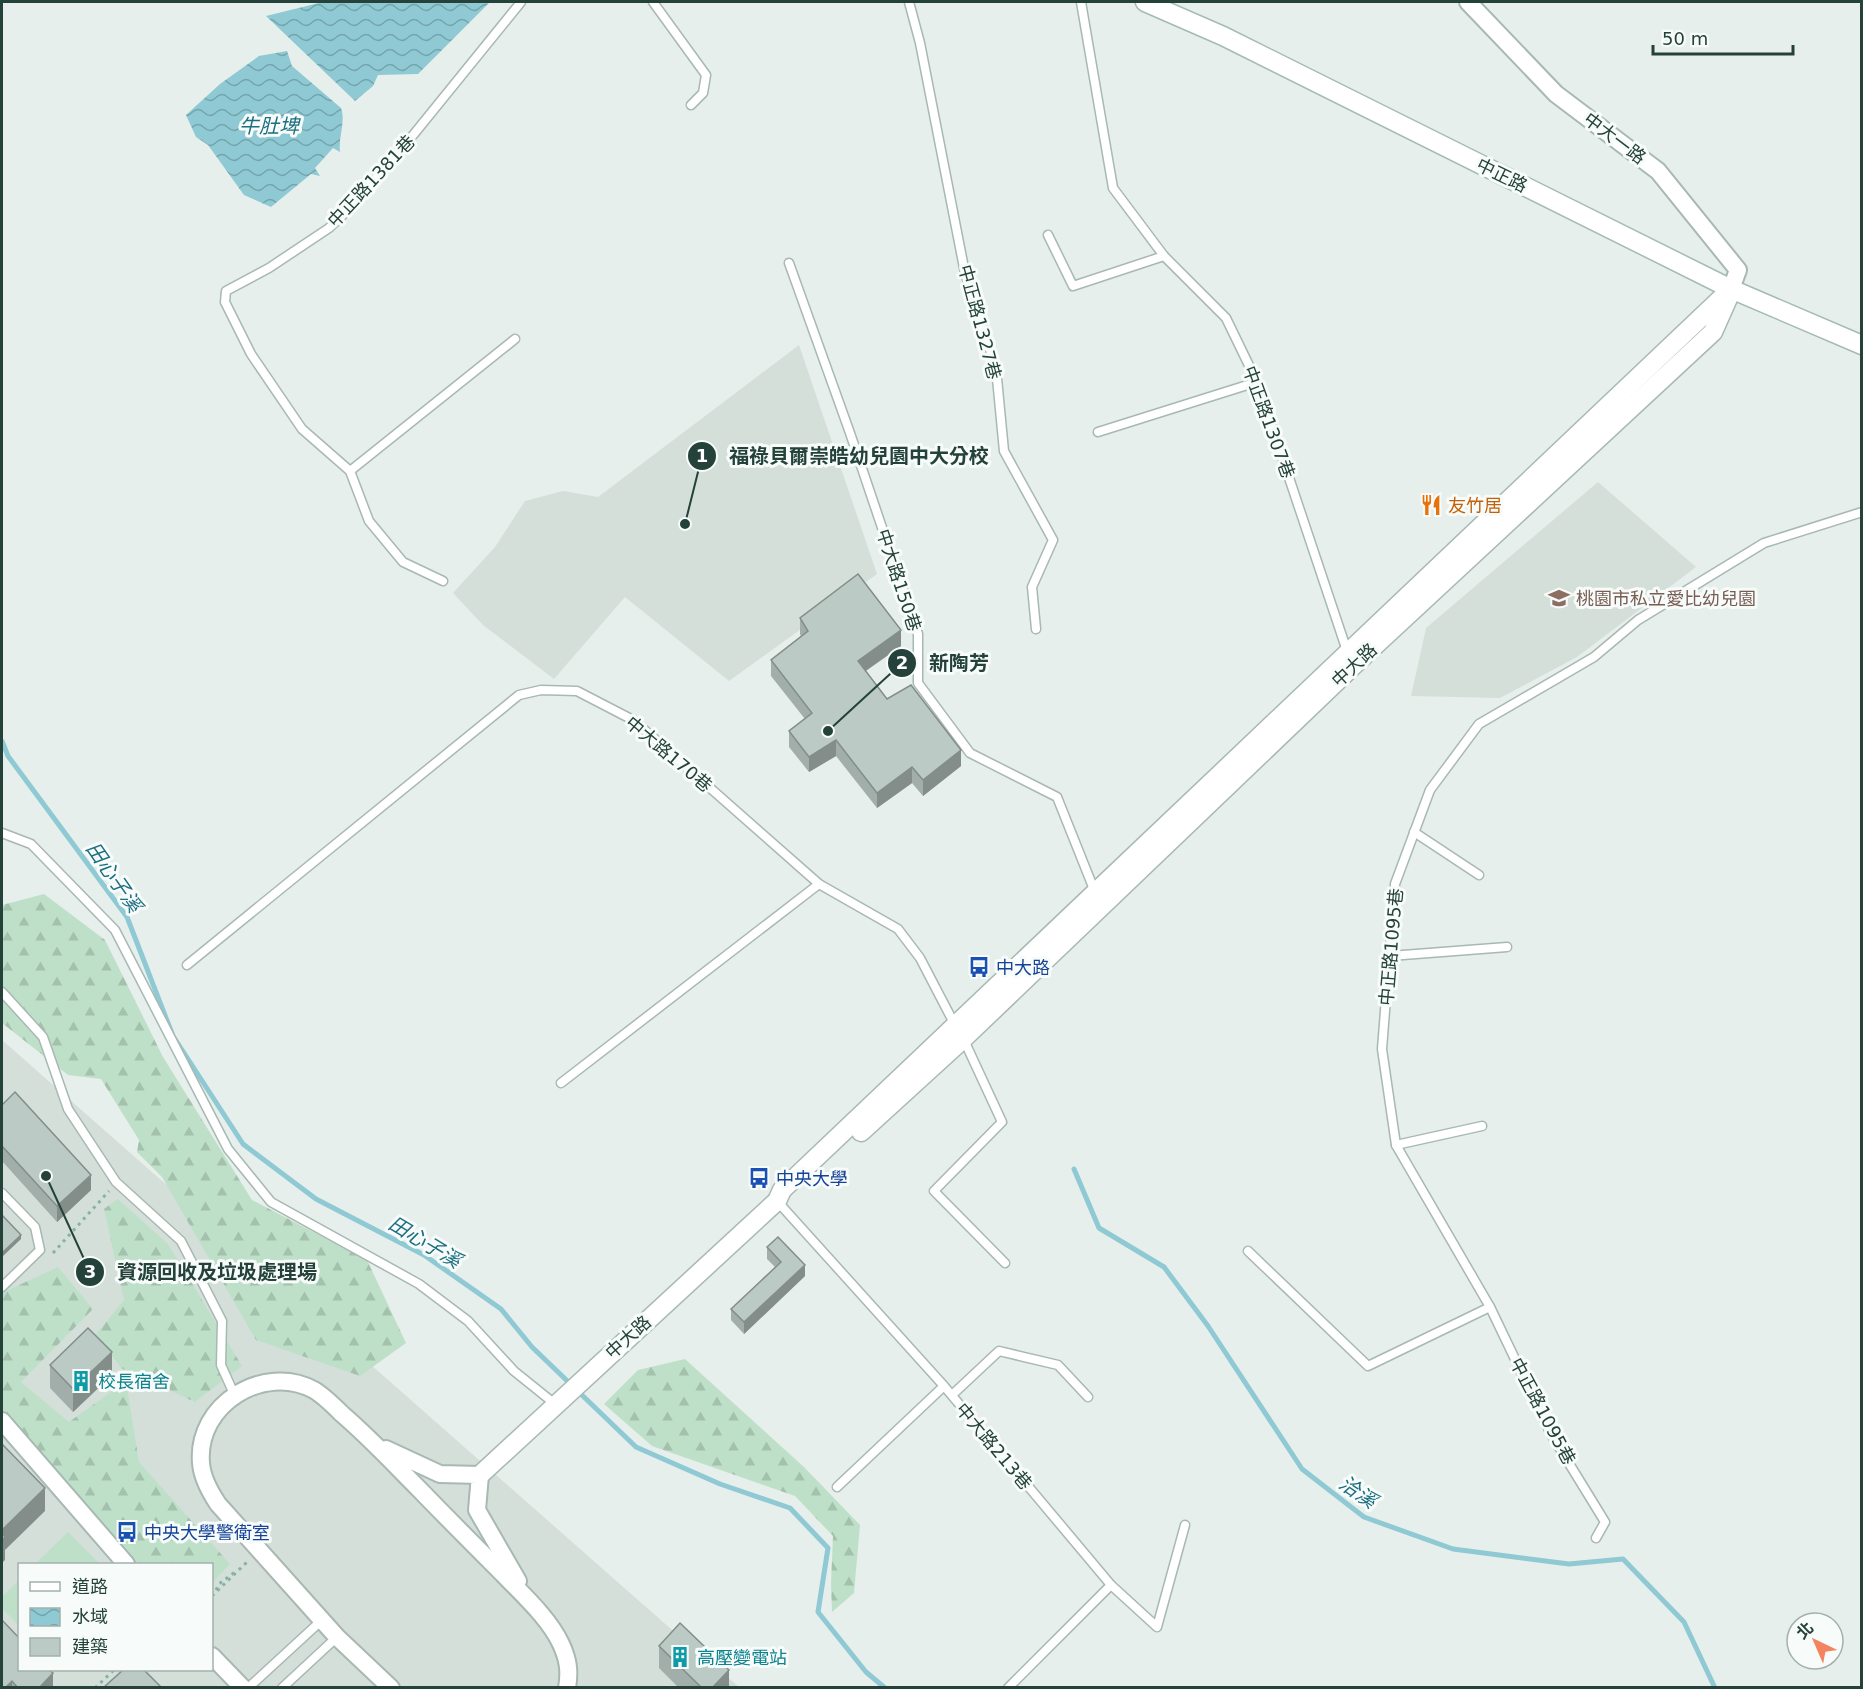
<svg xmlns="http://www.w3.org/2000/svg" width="1863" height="1689" viewBox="0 0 1863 1689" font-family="'DejaVu Sans','Noto Sans TC',sans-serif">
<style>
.built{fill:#d4dfda;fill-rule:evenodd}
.grass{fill:#bfe0c8}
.forest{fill:url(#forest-firs)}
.water{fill:url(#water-waves)}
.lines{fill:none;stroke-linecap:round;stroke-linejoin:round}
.stream{stroke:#8ec9d4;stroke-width:5}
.service-casing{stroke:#a8b8b2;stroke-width:11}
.minor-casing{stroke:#a8b8b2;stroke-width:20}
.tertiary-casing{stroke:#a8b8b2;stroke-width:21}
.secondary-casing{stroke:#a4bbb3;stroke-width:21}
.path{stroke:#86b3a5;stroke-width:3;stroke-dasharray:3 4.5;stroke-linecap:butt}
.service{stroke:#fff;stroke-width:8}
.minor{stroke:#fff;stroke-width:16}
.tertiary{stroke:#fff;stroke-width:18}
.secondary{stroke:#fff;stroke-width:18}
.wall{fill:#a1aea9}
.shaded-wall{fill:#838d89}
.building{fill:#bbcac4;stroke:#838d89;stroke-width:1.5}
.labels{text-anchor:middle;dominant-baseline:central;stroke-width:6;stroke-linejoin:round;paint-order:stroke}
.street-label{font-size:18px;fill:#24423a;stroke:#f7fbf9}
.food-label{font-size:18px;fill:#c56008;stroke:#f7fbf9;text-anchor:start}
.education-label{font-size:18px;fill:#785e54;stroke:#f7fbf9;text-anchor:start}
.transit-label{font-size:18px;fill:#164399;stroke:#f7fbf9;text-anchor:start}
.culture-label{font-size:18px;fill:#0d838f;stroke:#f7fbf9;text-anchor:start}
.water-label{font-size:20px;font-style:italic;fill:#1c6f80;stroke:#f7fbf9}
.leader{fill:none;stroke:#24423a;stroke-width:2}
.callout-dot{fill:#24423a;stroke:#f7fbf9;stroke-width:2}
.mark-label{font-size:18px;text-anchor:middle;font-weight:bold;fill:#fff}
.callout-label{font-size:20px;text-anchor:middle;font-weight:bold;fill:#24423a;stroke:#f7fbf9;stroke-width:6;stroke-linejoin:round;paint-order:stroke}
</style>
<defs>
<pattern id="forest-firs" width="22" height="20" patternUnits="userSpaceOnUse" patternTransform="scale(1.5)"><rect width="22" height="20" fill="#bfe0c8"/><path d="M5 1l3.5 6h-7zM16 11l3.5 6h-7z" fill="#a4c1ad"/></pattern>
<pattern id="water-waves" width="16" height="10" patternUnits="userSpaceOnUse" patternTransform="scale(1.5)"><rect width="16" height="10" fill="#8ec9d4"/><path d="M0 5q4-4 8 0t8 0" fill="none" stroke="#74a5ad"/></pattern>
</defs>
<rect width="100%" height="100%" fill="#e6efeb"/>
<g class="built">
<path d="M799,345l78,229 -148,107 -104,-84 -71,82 -71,-54 -30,-32 42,-46 30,-46 38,-10 35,6z"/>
<path d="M1598,482l98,85 -119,90 -77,41 -89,-2 15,-68z"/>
<path d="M2,1040l661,582 76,65h-737zM20,1564h192v106h-192z"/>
</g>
<g class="grass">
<path d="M68,1532l32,32h-65z"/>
<path d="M19,1580v46l-17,-18v-11z"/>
</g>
<g class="forest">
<path d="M44,894l61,46 58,117 89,143 115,60 39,83 -46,33 -104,-36 -94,-163 -25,-25 2,-12 -38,-61 -33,-4 -66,-52v-118z"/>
<path d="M118,1199l50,45 74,122 -47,36 -74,-34 -25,-34 28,-34 -20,-91z"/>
<path d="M58,1267l35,42 -72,73 48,40 57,-41 13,81 91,102 -18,19v-19h-77l-133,-135v-136z"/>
<path d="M685,1359l119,108 56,58 -6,68 -22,19 -1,-29 2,-47 -38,-40 -143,-50 -48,-42 34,-34z"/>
</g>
<g class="water">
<path d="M323,2h167l-72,72 -40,1 -5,11 -18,15 -89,-85z"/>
<path d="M287,51l5,15 49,42c5,14 -3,29 -1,44l-7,-4 -18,20 5,8 -9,-2 -40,33 -27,-12 -36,-50 -12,-8 -10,-22 34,-31 39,-28z"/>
</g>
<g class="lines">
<g class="stream">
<path d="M2,741l6,15 119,161 46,119 70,108 73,55 108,56 77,54 31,38 104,100 84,37 70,24 38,40 -10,64 48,60 19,16"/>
<path d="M1074,1169l25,59 65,39 44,59 94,143 62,48 89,32 116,15 54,-5 61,63 31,66"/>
</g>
<defs>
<g id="service">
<path d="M653,2l53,73 -3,18 -12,12"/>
<path d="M909,2l11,41 45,230 31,95 8,83 49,89 -21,47 4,42"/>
<path d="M1081,2l32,186 51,68 62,62 31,64 91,272"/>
<path d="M1048,235l25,51 91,-30"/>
<path d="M789,263l61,170 68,201v49l52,70 87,44 38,95"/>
<path d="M1098,432l159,-50"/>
<path d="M350,471l165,-132"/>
<path d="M443,581l-40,-19 -34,-41 -19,-50 -48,-42 -51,-75 -26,-52 1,-11 43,-23 60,-40 21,-20 64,-74 107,-132"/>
<path d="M1414,832l65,43"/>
<path d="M2,833l29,11 84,86 113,219 43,53 148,82 49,37 46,50 41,33"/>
<path d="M1390,956l117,-9"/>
<path d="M187,965l332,-270 22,-5 36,1 56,29 186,164 79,45 22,29 36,69"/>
<path d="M2,992l41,45 25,72 48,73 65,59 41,80 -1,44 13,29"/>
<path d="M963,1038l39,84 -68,69 71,72"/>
<path d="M561,1083l258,-199"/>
<path d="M1396,1145l86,-19"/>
<path d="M2,1193l33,34 5,23 -38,37"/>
<path d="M777,1201l167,185 167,199 -103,103"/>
<path d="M1248,1251l120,115 122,-59"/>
<path d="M952,1395l47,-44 59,14 30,32"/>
<path d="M837,1487l107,-101"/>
<path d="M1596,1538l9,-16 -54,-88 -61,-127 -94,-162 -14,-96 13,-165 35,-94 49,-66 115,-67 44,-37 126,-77 98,-31"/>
<path d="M1111,1585l46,42 28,-102"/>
<path d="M248,1688l74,-68"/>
<path d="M282,1688l55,-51"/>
</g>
<g id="minor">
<path d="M1468,2l88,92 102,77 80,99 -7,19"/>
<path d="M2,1421l124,143"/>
<path d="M386,1449l54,25 40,1 -3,35 41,71"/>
<path d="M212,1656l31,32"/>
<path d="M391,1688l-54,-51 -119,-133c-8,-12 -16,-26 -17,-41 -5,-59 63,-100 113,-73 10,6 20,16 28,24 28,24 52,50 78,76 27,28 55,56 83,84 19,20 46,44 58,70 7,15 9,27 6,44"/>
</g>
<g id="tertiary">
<path d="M861,1132l102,-93 391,-374 359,-333 16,-36"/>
<path d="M480,1475l297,-274 5,-11 949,-901"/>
</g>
<path id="secondary" d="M1145,2l78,34 508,253 131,56"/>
</defs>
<use href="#service" class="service-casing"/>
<use href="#minor" class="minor-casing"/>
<use href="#tertiary" class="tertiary-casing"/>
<use href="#secondary" class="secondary-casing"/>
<g class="path">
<path d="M53,1253l56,-62"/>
<path d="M216,1590l3,-6 16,-12"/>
<path d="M212,1596l35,-34"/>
<path d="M95,1688l19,-18"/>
</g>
<use href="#service" class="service"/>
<use href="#minor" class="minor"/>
<use href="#tertiary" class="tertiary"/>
<use href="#secondary" class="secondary"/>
</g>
<g class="wall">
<path d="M800,618l101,28 -35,25 21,28 74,67 -38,30 -11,-13 -35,25 -41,-52 -27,16 -20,-25v-16l16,-12 -34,-43v-16l30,-24 -1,-2z"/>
<path d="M2,1105l89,85 -34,32 -55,-61z"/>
<path d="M767,1247l38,29 -61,58 -13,-14v-11l44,-42 -8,-8z"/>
<path d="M50,1365l62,10 -39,37 -23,-24z"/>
<path d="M2,1620l51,68h-51z"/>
<path d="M659,1646l70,42h-50l-20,-20z"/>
</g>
<g class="shaded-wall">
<path d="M901,630v16l-43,30v-15z"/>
<path d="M836,740v16l-27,16v-15z"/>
<path d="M961,750v16l-38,30v-16z"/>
<path d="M912,767v16l-35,25v-15z"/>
<path d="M91,1175v15l-34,32v-16z"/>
<path d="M21,1235v4l-19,18v-4z"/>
<path d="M805,1265v11l-61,58v-12z"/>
<path d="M112,1352v23l-39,37v-23z"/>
<path d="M45,1488v23l-40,39v10l-2,2v11l-1,1v-44z"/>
<path d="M729,1670v18h-17z"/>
<path d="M53,1673v15h-14z"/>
<path d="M12,1681v7h-7z"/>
</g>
<g class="building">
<path d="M858,574l43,56 -43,31 29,38 24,-14 50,65 -38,30 -11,-13 -35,26 -41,-53 -27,17 -20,-26 23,-18 -41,-53 37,-29 -8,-13z"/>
<path d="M15,1092l76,83 -34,31 -55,-60v-41z"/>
<path d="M2,1215l19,20 -19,18z"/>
<path d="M778,1237l27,28 -61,57 -13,-13 50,-47 -14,-15z"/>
<path d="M88,1328l24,24 -39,37 -23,-24z"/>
<path d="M2,1444l43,44 -43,42z"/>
<path d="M2,1533l3,4 -3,3z"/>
<path d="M2,1620l18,19v31h29l4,3 -14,15h-21l-6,-7 -7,7h-3z"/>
<path d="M680,1623l49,47 -17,18h-10l-43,-42z"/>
<path d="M123,1670h21l18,18h-59z"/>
</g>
<defs>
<symbol id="restaurant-bare" viewBox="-9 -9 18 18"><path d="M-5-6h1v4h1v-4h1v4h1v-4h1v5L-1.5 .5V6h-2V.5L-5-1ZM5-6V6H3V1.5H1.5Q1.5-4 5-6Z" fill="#e8710a" stroke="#f7fbf9" stroke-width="2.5" paint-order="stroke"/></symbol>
<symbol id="school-bare" viewBox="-9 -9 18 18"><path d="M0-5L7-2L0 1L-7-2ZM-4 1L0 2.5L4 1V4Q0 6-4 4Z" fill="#8d6e63" stroke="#f7fbf9" stroke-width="2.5" paint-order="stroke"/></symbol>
<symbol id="bus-bare" viewBox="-9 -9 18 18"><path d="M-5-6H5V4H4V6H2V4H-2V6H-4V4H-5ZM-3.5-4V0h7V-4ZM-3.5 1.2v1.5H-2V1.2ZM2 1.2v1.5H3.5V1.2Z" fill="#1a4fb4" stroke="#f7fbf9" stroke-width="2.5" paint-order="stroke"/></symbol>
<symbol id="building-bare" viewBox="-9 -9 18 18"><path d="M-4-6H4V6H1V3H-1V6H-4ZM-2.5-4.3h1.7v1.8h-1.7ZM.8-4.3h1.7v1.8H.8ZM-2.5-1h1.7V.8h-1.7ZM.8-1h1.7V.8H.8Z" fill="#0f9aa8" stroke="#f7fbf9" stroke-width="2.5" paint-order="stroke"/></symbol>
</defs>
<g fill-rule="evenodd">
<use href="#restaurant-bare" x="1416" y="490" width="30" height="30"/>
<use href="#school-bare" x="1544" y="583" width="30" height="30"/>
<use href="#bus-bare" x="964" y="952" width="30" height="30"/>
<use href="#bus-bare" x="744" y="1163" width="30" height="30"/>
<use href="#building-bare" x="66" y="1366" width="30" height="30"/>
<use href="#bus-bare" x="112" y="1517" width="30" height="30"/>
<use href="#building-bare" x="665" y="1642" width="30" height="30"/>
</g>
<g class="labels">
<g class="street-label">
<text transform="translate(1615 138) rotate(37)">中大一路</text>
<text transform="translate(1502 175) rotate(26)">中正路</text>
<text transform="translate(371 181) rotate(-47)">中正路1381巷</text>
<text transform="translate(980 322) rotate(75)">中正路1327巷</text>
<text transform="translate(1269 422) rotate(70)">中正路1307巷</text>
<text transform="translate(899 580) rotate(72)">中大路150巷</text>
<text transform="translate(1354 665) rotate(-43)">中大路</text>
<text transform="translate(669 754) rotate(40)">中大路170巷</text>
<text transform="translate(1391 947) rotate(-85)">中正路1095巷</text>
<text transform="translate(628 1337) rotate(-42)">中大路</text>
<text transform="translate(1543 1411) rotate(62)">中正路1095巷</text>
<text transform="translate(994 1446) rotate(50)">中大路213巷</text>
</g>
<g class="food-label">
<text x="1448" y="505">友竹居</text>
</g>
<g class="education-label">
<text x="1576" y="598">桃園市私立愛比幼兒園</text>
</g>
<g class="transit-label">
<text x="996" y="967">中大路</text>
<text x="776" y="1178">中央大學</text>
<text x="144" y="1532">中央大學警衛室</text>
</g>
<g class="culture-label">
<text x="98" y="1381">校長宿舍</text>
<text x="697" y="1657">高壓變電站</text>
</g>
<g class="water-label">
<text x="269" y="126">牛肚埤</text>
<text transform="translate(114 877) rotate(55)">田心子溪</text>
<text transform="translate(425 1242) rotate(31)">田心子溪</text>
<text transform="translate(1358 1492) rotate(34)">洽溪</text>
</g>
</g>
<path class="leader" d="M685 524L702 456M828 731L902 663M46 1176L90 1272"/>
<g class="callout-dot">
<circle cx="685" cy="524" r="6"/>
<circle cx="828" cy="731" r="6"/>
<circle cx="46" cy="1176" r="6"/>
<circle cx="702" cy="456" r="15"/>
<circle cx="902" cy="663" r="15"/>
<circle cx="90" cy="1272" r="15"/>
</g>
<g class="mark-label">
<text x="702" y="462">1</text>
<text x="902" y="669">2</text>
<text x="90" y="1278">3</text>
</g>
<g class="callout-label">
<text x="859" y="463">福祿貝爾崇皓幼兒園中大分校</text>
<text x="959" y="670">新陶芳</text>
<text x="217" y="1279">資源回收及垃圾處理場</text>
</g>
<rect width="1863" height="1689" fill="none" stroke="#24423a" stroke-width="6"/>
<rect x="18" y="1563" width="195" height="108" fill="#f7fbf9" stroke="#a3b1ad" stroke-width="1.5"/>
<rect x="30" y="1582" width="30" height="9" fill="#ffffff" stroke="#a3b1ad" stroke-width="1.5"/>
<text x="72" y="1593" font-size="18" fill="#24423a">道路</text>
<rect x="30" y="1608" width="30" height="18" fill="url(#water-waves)" stroke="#a3b1ad" stroke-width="1.5"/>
<text x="72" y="1623" font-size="18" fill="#24423a">水域</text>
<rect x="30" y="1638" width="30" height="18" fill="#bbcac4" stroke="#a3b1ad" stroke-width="1.5"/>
<text x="72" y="1653" font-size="18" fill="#24423a">建築</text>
<g transform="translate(1815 1641) rotate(316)"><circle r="28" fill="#f7fbf9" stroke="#a3b1ad" stroke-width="1.5"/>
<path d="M0-4.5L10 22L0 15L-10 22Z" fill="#f4845f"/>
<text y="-9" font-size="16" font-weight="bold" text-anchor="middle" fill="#24423a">北</text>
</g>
<path d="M1653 45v9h140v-9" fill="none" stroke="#24423a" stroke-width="3"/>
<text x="1662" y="45" font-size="18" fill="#24423a" stroke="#f7fbf9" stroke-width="4.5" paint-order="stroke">50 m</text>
</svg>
